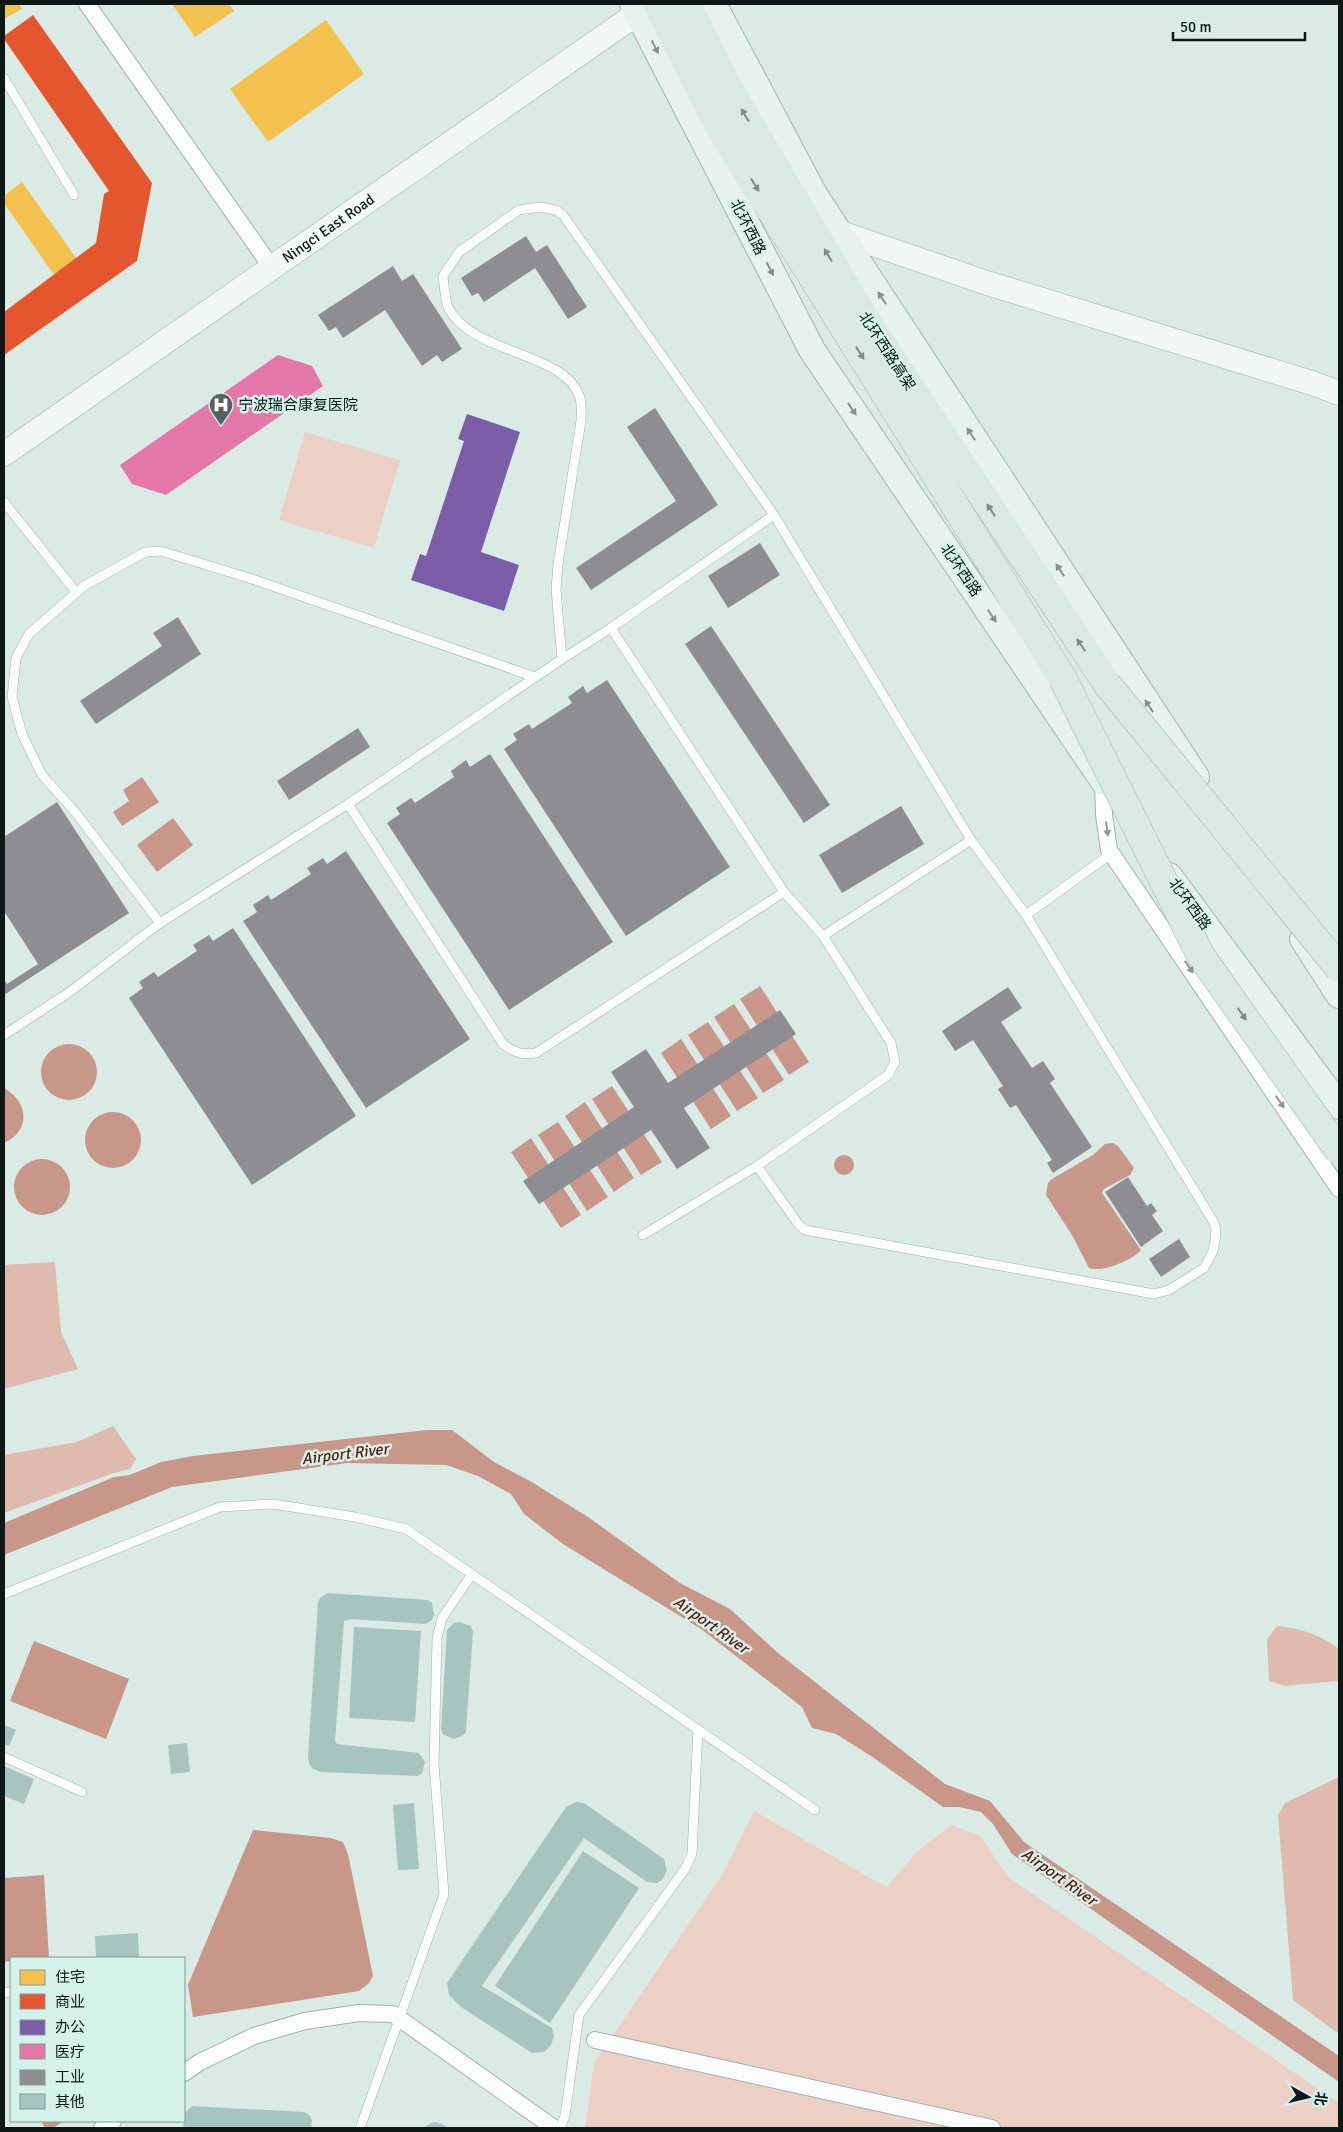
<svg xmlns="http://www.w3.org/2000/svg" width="1343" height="2132" viewBox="0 0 1343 2132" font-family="Signika,'Noto Sans SC',sans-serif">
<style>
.green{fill:#edd0c5}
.forest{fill:#dfbaae}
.water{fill:#c8978a}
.homes{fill:#f2c14e}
.shops{fill:#e4572e}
.offices{fill:#7b5ea7}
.health{fill:#e377a8}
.industry{fill:#8d8d92}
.building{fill:#a8c4be}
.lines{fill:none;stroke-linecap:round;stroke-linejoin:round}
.lane-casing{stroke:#a3b0ac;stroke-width:10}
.street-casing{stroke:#a3b0ac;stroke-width:18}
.secondary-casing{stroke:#a3b0ac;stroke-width:25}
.primary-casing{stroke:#a0b6b1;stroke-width:28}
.highway-casing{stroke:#a0b6b1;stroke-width:29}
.lane{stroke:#f9fcfb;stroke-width:9}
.street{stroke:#f9fcfb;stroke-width:16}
.secondary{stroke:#f0f7f5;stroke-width:24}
.primary{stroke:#e7f2ee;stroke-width:26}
.highway{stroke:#dae9e6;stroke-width:28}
.highway-bridge-casing{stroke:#a0b6b1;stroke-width:29;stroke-linecap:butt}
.highway-bridge{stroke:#dae9e6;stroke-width:28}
.oneway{fill:#85908d}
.oneway2{fill:#7e8b88}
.oneway3{fill:#8f9594}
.labels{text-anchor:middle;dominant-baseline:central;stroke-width:5;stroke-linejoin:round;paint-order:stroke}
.street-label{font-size:15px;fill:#0e1816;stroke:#d4f1ea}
.poi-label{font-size:15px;fill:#0e1816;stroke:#d4f1ea;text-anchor:start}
.water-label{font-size:16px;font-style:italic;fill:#5f180b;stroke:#d4f1ea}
</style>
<rect width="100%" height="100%" fill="#daebe6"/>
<g class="green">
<path d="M305,432l95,28 -26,88 -95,-28z"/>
<path d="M754,1811l132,76 33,-37 32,-25 29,11 29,42 330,225v25h-754l9,-65 130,-191z"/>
</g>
<g class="forest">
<path d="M55,1262l6,70 17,37 -74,20v-124z"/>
<path d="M113,1426l23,33 -6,10 -16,4 -110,40v-58l73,-13z"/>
<path d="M1277,1626c23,2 44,9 62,23v32l-55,5 -15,-5 -2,-42z"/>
<path d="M1339,1777v257l-46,-34 -15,-185 7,-12z"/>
</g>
<g class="water">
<path d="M142,777l17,25 -37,24 -9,-14 16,-11 -6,-11z"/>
<path d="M173,818l20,27 -36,27 -20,-27z"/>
<path d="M760,986l49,76 -20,13 -49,-76z"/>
<path d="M734,1004l50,76 -21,13 -49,-76z"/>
<path d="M708,1022l50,76 -21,13 -49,-76z"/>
<path d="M681,1039l50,77 -20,13 -50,-76z"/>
<circle cx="69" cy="1072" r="28"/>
<path d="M612,1086l50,76 -21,13 -49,-76z"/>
<path d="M4,1088c25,14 27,43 0,55z"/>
<path d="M585,1102l49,76 -20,14 -49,-76z"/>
<circle cx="113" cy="1140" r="28"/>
<path d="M558,1122l50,75 -21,14 -49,-76z"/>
<path d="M531,1138l50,77 -20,13 -50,-76z"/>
<path d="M1113,1143l5,3 16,22 -4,7 -26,14 -2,4 39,57c-8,10 -39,23 -52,18l-17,-33 -26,-40 2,-12 4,-4 41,-24 12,-11z"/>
<circle cx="844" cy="1165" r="10"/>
<circle cx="42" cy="1187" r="28"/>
<path d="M427,1430h25l42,32 36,19 58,36 92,66 50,26 48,44 167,131 45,17 34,41 315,214v26l-327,-228 -19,-30 -12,-12 -22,-5h-16l-72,-51 -35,-22 -24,-6 -10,-21 -101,-78 -138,-85 -39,-30 -13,-20 -33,-18 -32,-11 -99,-2 -175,24 -168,68v-32l110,-46 16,-2 31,-13 32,-6z"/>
<path d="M34,1641l95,38 -23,60 -96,-38z"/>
<path d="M253,1830l78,8 12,4 5,12 25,122 -4,7 -10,8 -166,26 -5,-32z"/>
<path d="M44,1875l5,83h-38v3l-7,1v-84z"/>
<path d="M41,2121h23l-11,7h-8z"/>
</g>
<g class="homes">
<path d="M4,4h15l3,5 -18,10z"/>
<path d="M172,4h57l5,7 -39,26z"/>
<path d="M326,20l38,54 -96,68 -38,-53z"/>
<path d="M52,48l94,138 -23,16 -95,-137z"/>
<path d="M22,182l74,104 -23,16 -69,-99v-7z"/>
</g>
<path class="shops" d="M33,15l119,168 -15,78 -133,94v-43l92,-69 8,-49 5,-3 -105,-152v-3z"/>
<path class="offices" d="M467,414l53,18 -39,120 38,13 -15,46 -93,-31 9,-26 6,2 38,-115 -6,-2z"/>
<path class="health" d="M278,355l34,11 11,20 -157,109 -34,-11 -12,-19z"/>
<g class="industry">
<path d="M526,236l10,16 11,-7 40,62 -19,12 -33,-51 -51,34 -6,-9 -6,3 -11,-18z"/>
<path d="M393,266l9,15 11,-7 49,75 -20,13 -5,-7 -15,11 -37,-56 -42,28 -7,-11 -7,4 -11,-16z"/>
<path d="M655,408l63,97 -127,85 -15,-22 100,-67 -49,-74z"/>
<path d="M760,543l20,32 -52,33 -20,-32z"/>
<path d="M178,617l23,37 -105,70 -16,-23 82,-55 -9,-13z"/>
<path d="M711,626l119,179 -26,18 -119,-179z"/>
<path d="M607,680l123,187 -104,69 -122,-187 13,-9 -4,-6 16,-10 3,5 40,-26 -4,-6 15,-11 4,7z"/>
<path d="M358,728l12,19 -81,53 -12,-19z"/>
<path d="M490,754l123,188 -104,68 -122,-187 13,-9 -4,-6 15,-10 4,5 39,-26 -3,-6 15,-11 4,7z"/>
<path d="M57,802l72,111 -125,82v-16l3,5 31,-20 -34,-53v-74z"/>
<path d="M901,806l23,38 -82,49 -23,-38z"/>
<path d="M346,851l124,188 -104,69 -123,-187 14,-9 -4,-7 15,-10 3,5 40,-26 -4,-6 16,-10 4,6z"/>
<path d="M233,928l123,188 -104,69 -123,-187 14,-10 -4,-6 15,-10 4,5 39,-26 -4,-6 16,-10 4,6z"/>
<path d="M1008,987l14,21 -21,14 31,46 11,-7 12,18 -5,4 42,64 -39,26 -6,-10 5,-3 -36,-55 -6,3 -12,-19 5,-3 -30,-46 -18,11 -13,-20z"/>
<path d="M780,1010l16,24 -112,74 26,40 -33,21 -26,-39 -112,74 -16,-23 111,-74 -23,-35 35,-23 22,34z"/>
<path d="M1128,1177l19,29 4,-3 6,8 -5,4 11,16 -22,16 -36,-55z"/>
<path d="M1179,1239l11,18 -29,20 -12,-18z"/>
</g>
<g class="building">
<path d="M328,1593l100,7 4,3 2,12 -2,5 -6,4 -75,-5 -7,2 -9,120 2,3 82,9 6,9 -3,11 -4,3 -97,-4 -8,-3 -4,-5 -1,-8 10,-153 2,-5z"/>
<path d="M459,1622l12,4 2,6 -7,99 -2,4 -10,4 -10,-4 -3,-5 6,-100 7,-7z"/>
<path d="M354,1627l67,4 -6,91 -66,-4z"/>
<path d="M4,1725l12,5 -7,16 -5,-2z"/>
<path d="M187,1743l3,29 -19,2 -3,-29z"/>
<path d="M4,1766l30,13 -10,25 -20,-8z"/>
<path d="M576,1802l8,1 80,56 3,11 -4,9 -6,4 -10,-1 -63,-44 -102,148 70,42 2,8 -3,9 -7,7 -12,1 -71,-46 -12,-12 -2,-12 119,-176z"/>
<path d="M414,1803l5,66 -21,1 -5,-65z"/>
<path d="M583,1851l56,37 -89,135 -55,-37z"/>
<path d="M138,1933l1,25h-43l-1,-22z"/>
<path d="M192,2106l112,6 5,3 3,5 -1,8h-128l2,-15z"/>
<path d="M435,2122l7,2 7,4h-25l5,-4z"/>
</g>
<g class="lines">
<defs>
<g id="lane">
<path d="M4,78l70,117"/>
<path d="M4,502l72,90"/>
<path d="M611,628l173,264 39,44 68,107 4,19 -7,13 -131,91 -114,69"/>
<path d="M562,659l-6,-69 2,-26 23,-143c0,-7 1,-17 -1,-23 -14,-47 -109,-43 -132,-91 -3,-9 -4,-21 -5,-31l16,-24 60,-42 21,-3 16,3 7,5 211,300 197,325 55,75 187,306 3,8 -1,12 -2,10 -9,17 -35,22 -15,4 -349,-64 -6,-5 -42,-59"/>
<path d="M348,804l155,240c11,9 20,11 33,9l248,-161"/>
<path d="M1026,915l86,-62"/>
<path d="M160,923l-84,-110 -34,-38 -20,-41 -10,-37 4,-39 13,-24 55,-48 61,-34 16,-1 94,29 280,97"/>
<path d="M823,936l148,-96"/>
<path d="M4,1035l67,-44 89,-68 188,-119 214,-145 49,-31 163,-113"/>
<path d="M4,1594l216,-87 53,-3 82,13 51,12 409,281"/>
<path d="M4,1757l78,35"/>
<path d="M4,1993l7,-1"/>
<path d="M360,2128l84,-234 -10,-130 3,-126 5,-20 30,-44"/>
<path d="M560,2128l5,-12 14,-101 106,-146 7,-15 6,-125"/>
</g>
<g id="street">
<path d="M87,4l185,264"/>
<path d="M1103,781l1,34 5,35 230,339"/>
<path d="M595,2040l397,88"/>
<path d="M184,2073l16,-11 54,-26 51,-15 54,-8 34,1 161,114"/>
<path d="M102,2128l11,-7"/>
</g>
<g id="secondary">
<path d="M838,232l149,51 325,100 27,10"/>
<path id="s1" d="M4,454l634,-441 16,-9"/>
</g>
<g id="primary">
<path d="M633,4l179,346 292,432"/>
<path d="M713,4l102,192 381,581"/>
<path d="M1169,876l170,230"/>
<path d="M1303,939l36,56"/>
</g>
<g id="highway">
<path d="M657,4l65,128 341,547"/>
<path d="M687,4l41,83 136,230 244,368"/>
</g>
</defs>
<use href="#lane" class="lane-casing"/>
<use href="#street" class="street-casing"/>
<use href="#secondary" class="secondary-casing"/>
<use href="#primary" class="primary-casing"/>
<use href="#highway" class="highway-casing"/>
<use href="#lane" class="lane"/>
<use href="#street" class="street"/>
<use href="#secondary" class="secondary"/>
<use href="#primary" class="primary"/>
<use href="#highway" class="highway"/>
<defs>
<g id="highway-bridge">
<path d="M1063,679l138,277 138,195"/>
<path d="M1108,685l231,283"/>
</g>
</defs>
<use href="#highway-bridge" class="highway-bridge-casing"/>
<use href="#highway-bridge" class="highway-bridge"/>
</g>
<defs><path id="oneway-solid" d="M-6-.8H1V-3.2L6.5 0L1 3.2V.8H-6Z" transform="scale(1.25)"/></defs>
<g class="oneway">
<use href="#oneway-solid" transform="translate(655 47) rotate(63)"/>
<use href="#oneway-solid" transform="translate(770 269) rotate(63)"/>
<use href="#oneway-solid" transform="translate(882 298) rotate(-123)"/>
<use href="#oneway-solid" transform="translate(852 409) rotate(56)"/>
<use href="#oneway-solid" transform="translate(971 434) rotate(-123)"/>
<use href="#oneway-solid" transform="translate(1060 570) rotate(-123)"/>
<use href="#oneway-solid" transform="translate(992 616) rotate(56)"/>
<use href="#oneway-solid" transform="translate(1149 706) rotate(-123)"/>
</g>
<g class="oneway2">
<use href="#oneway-solid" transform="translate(745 115) rotate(-121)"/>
<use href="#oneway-solid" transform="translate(755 185) rotate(58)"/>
<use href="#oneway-solid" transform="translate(828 255) rotate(-121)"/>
<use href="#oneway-solid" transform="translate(860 353) rotate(58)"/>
<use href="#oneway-solid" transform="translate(991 510) rotate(-123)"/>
<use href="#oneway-solid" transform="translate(1081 645) rotate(-124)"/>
<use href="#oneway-solid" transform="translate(1242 1014) rotate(55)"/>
</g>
<g class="oneway3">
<use href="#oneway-solid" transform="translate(1107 829) rotate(82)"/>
<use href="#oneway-solid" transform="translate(1189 967) rotate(56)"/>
<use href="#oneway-solid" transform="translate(1280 1102) rotate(56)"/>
</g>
<defs>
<symbol id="hospital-pin" viewBox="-11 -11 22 30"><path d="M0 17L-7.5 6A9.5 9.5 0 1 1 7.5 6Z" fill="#55625f" stroke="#d4f1ea"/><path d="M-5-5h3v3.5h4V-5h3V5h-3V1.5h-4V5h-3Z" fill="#fff"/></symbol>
</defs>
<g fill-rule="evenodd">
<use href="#hospital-pin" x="207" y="391" width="28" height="38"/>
</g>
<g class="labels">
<g class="street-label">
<text transform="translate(748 227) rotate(63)">北环西路</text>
<text stroke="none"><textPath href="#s1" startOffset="395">Ningci East Road</textPath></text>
<text transform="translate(887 351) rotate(57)">北环西路高架</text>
<text transform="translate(961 570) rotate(56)">北环西路</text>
<text transform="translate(1190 904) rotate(54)">北环西路</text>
</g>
<g class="poi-label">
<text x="238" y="405">宁波瑞合康复医院</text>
</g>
<g class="water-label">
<text transform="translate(345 1454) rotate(-7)">Airport River</text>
<text transform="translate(711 1625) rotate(35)">Airport River</text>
<text transform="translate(1059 1877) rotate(35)">Airport River</text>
</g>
</g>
<rect width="1343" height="2132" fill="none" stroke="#0e1816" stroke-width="10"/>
<rect x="10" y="1957" width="175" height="165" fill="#d4f1ea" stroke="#859a95"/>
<rect x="20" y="1970" width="25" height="15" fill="#f2c14e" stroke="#859a95"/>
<text x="55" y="1982" font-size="15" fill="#0e1816">住宅</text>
<rect x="20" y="1994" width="25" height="15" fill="#e4572e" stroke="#859a95"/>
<text x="55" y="2007" font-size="15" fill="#0e1816">商业</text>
<rect x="20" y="2020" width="25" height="15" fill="#7b5ea7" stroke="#859a95"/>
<text x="55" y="2032" font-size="15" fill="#0e1816">办公</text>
<rect x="20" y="2044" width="25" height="15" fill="#e377a8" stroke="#859a95"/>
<text x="55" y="2057" font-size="15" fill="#0e1816">医疗</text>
<rect x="20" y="2070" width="25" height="15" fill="#8d8d92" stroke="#859a95"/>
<text x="55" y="2082" font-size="15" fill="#0e1816">工业</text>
<rect x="20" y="2094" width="25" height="15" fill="#a8c4be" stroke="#859a95"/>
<text x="55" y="2107" font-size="15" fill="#0e1816">其他</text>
<g transform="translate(1308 2097) rotate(98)" stroke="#d4f1ea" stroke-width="4" paint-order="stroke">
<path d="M0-4L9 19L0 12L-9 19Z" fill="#0e1816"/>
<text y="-8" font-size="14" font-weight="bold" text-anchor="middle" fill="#0e1816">北</text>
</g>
<path d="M1173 32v8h132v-8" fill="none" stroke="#0e1816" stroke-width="2.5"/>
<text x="1180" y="32" font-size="15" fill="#0e1816" stroke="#d4f1ea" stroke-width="4" paint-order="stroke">50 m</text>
</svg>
